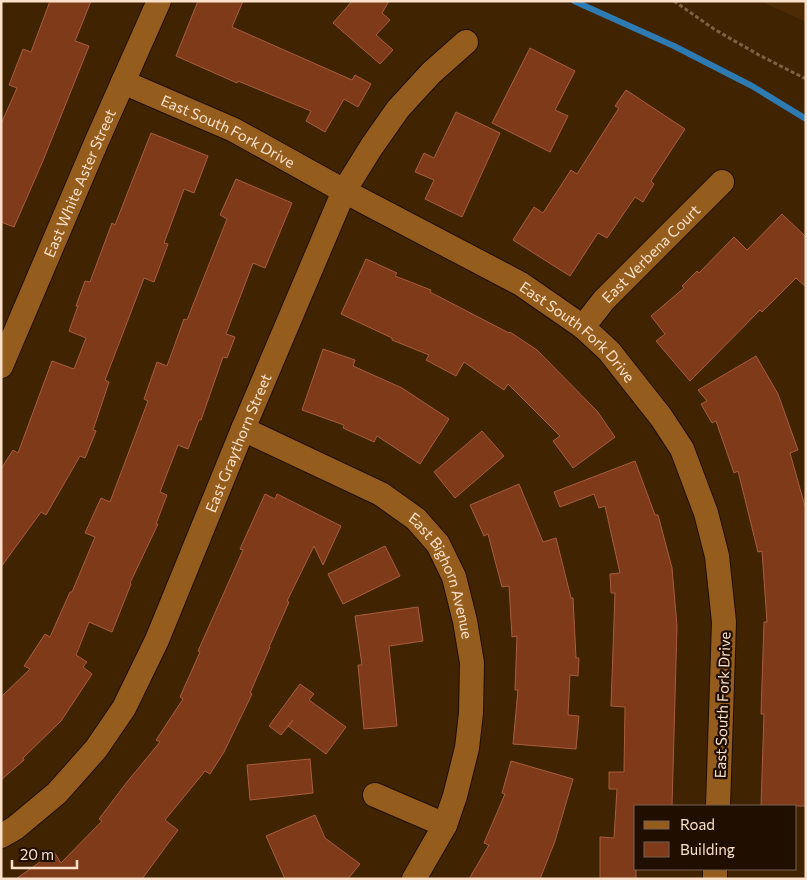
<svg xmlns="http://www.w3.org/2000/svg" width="807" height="880" viewBox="0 0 807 880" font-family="Commissioner,sans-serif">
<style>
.built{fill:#4d2c05}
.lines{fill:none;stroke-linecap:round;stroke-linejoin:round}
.stream{stroke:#2e7bb3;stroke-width:6}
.building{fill:#7f3a19;stroke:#a75e3d}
.street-casing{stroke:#200e00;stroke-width:26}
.path{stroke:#7d6143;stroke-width:3;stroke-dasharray:4 2.5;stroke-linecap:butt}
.street{stroke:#955d1d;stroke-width:24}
.labels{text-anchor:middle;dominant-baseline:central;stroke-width:4.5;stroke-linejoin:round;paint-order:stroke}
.street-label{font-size:15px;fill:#fbe1c9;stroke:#200e00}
</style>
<rect width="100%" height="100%" fill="#402301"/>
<path class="built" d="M760,1h46v21z"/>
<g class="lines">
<path class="stream" d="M574,1l100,45 78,40 54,33"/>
</g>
<g class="building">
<path d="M50,1h41l-16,40 14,5 -47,117 -28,64 -13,-5v-98l16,-36 -8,-3 14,-36 8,3z"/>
<path d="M198,1h45l-11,26 120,53 3,-5 16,9 -13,23 -14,-8 -19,33 -19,-11 5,-10 -73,-30 -1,2 -61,-27z"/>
<path d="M352,1h37l-7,12 8,7 -14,15 17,15 -13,14 -47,-41z"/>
<path d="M530,48l45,23 -20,39 13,6 -18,36 -58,-29z"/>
<path d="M626,90l59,39 -34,52 3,3 -11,18 -8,-5 -28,41 -9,-5 -28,43 -57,-36 21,-33 9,6 28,-43 6,4 42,-66 -4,-2z"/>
<path d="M456,112l44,21 -38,84 -37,-18 9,-19 -19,-8 9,-19 10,5z"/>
<path d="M151,133l57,23 -14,37 -10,-4 -20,54 4,1 -14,38 -10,-4 -39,102 4,2 -16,48 3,1 -11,27 -5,-2 -34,59 -5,-3 -40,55v-98l12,-19 5,3 34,-92 22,8 12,-31 -17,-7 9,-25h-2l9,-25 5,1 22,-59 3,2z"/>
<path d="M236,179l56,24 -27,65 -12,-5 -27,71 9,3 -8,21 -4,-1 -22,63h-2l-11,29 -10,-4 -18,47 7,3 -11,29h2l-28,59 1,1 -19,48 -23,-10 -13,33 11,7 -4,5 9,7 -31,47 -38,37 1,2 -23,20v-83l29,-28 -6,-3 21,-32 5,3 20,-45h2l23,-55 -10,-4 16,-35 9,4 38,-101 -4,-2 13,-37 10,4 17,-47 3,1 40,-101 -7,-4z"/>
<path d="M782,214l24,23v50l-10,-9 -34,34 -2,-2 -70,71 -34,-40 9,-7 -14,-18 33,-28 -2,-2 15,-15 2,2 35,-36 13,13z"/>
<path d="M366,259l31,14 -2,3 36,14 -1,2 79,41 1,-1 27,18 60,61 18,26 -42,31 -20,-27 7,-5 -52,-52 -4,6 -40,-28 -8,14 -30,-16 3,-5 -37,-15v-2l-51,-24z"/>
<path d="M323,349l32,11 -2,6 49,22 47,31 -29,45 -43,-28 -3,6 -31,-14 1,-3 -42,-15z"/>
<path d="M756,356l22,38 20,56 -8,3 16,57v296h-45l3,-92h-3l3,-92h3l-5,-71 -4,1 -20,-81 -4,2 -18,-52 -4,2 -11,-19 6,-3 -9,-11z"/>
<path d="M482,431l22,25 -49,42 -21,-26z"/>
<path d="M635,461l20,54h3l14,53 5,58 -5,180h-36v73h-36v-42l14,1 3,-49h-8v-17h15l1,-65 -14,-1 4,-113h-4l-1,-19 10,-1 -15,-67 -6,2 -5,-14 -34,13 -6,-15z"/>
<path d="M519,484l24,58 13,-4 15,60h2l3,60h3l-1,18 -8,-1 -2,40 11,1 -3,33 -63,-5 5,-54h-3l2,-54 -5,1 -3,-51 -7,1 -14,-53 -4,2 -14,-31z"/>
<path d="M265,494l10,5 2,-5 64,32 -18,39 -9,-19 -27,55 2,1 -20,45h1l-20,46 2,1 -28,58 -14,22 -5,-3 -40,49 13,10 -36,49h-126l38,-27 7,11 41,-42 -3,-2 28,-37 33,-40 -4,-2 27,-41 -3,-2 20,-45 -2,-1 45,-101 -3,-1z"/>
<path d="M385,546l15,30 -57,28 -15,-30z"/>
<path d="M418,607l5,34 -34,5 8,80 -33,3 -6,-64h4l-7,-49z"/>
<path d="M300,684l14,10 -5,6 37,27 -20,27 -38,-28 5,-6 -12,15 -12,-9z"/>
<path d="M310,759l3,34 -63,7 -3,-35z"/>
<path d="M511,761l62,18 -18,62 -15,38h-71l20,-34 -5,-2 21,-49 -3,-1z"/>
<path d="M315,815l10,23 35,26 -12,15h-63l-19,-43z"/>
</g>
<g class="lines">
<defs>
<g id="street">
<path id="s1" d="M123,82l111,48 110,61 177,93 62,43 26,24 52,66 21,32 24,64 11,43 7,66 -6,184"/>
<path id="s2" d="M583,327l21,-27 118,-118"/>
<path id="s3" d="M1,366l95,-223 63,-142"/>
<path id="s4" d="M243,429l138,65 35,25 22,25 16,33 11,44 7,42 -1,50 -4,35 -12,48 -10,29 -31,54"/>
<path d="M375,795l70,30"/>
<path id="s5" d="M1,836l14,-8 42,-35 39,-44 28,-41 33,-68 86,-211 101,-238 28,-45 26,-37 33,-36 35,-31"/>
<path d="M715,879v-10"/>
</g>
</defs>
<use href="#street" class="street-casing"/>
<path class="path" d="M674,1l40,28 45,26 47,24"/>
<use href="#street" class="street"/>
</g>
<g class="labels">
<g class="street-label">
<text stroke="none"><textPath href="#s1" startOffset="116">East South Fork Drive</textPath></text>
<text stroke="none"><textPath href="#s3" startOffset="199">East White Aster Street</textPath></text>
<text stroke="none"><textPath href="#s2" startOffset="100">East Verbena Court</textPath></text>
<text stroke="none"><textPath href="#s1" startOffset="521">East South Fork Drive</textPath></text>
<text stroke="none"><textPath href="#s5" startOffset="468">East Graythorn Street</textPath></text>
<text stroke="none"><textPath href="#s4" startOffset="259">East Bighorn Avenue</textPath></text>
<text transform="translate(722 705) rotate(-88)">East South Fork Drive</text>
</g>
</g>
<rect width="807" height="880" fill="none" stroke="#fbe1c9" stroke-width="5"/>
<rect x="634" y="805" width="162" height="65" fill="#200e00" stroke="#786250"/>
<rect x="644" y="821" width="25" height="8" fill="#955d1d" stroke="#786250"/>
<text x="680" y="830" font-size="15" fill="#fbe1c9">Road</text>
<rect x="644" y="842" width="25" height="15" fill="#7f3a19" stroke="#786250"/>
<text x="680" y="855" font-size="15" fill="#fbe1c9">Building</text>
<path d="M12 860v8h65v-8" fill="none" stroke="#fbe1c9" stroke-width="2.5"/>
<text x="20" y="860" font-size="15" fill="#fbe1c9" stroke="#200e00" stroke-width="4" paint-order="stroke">20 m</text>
</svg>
